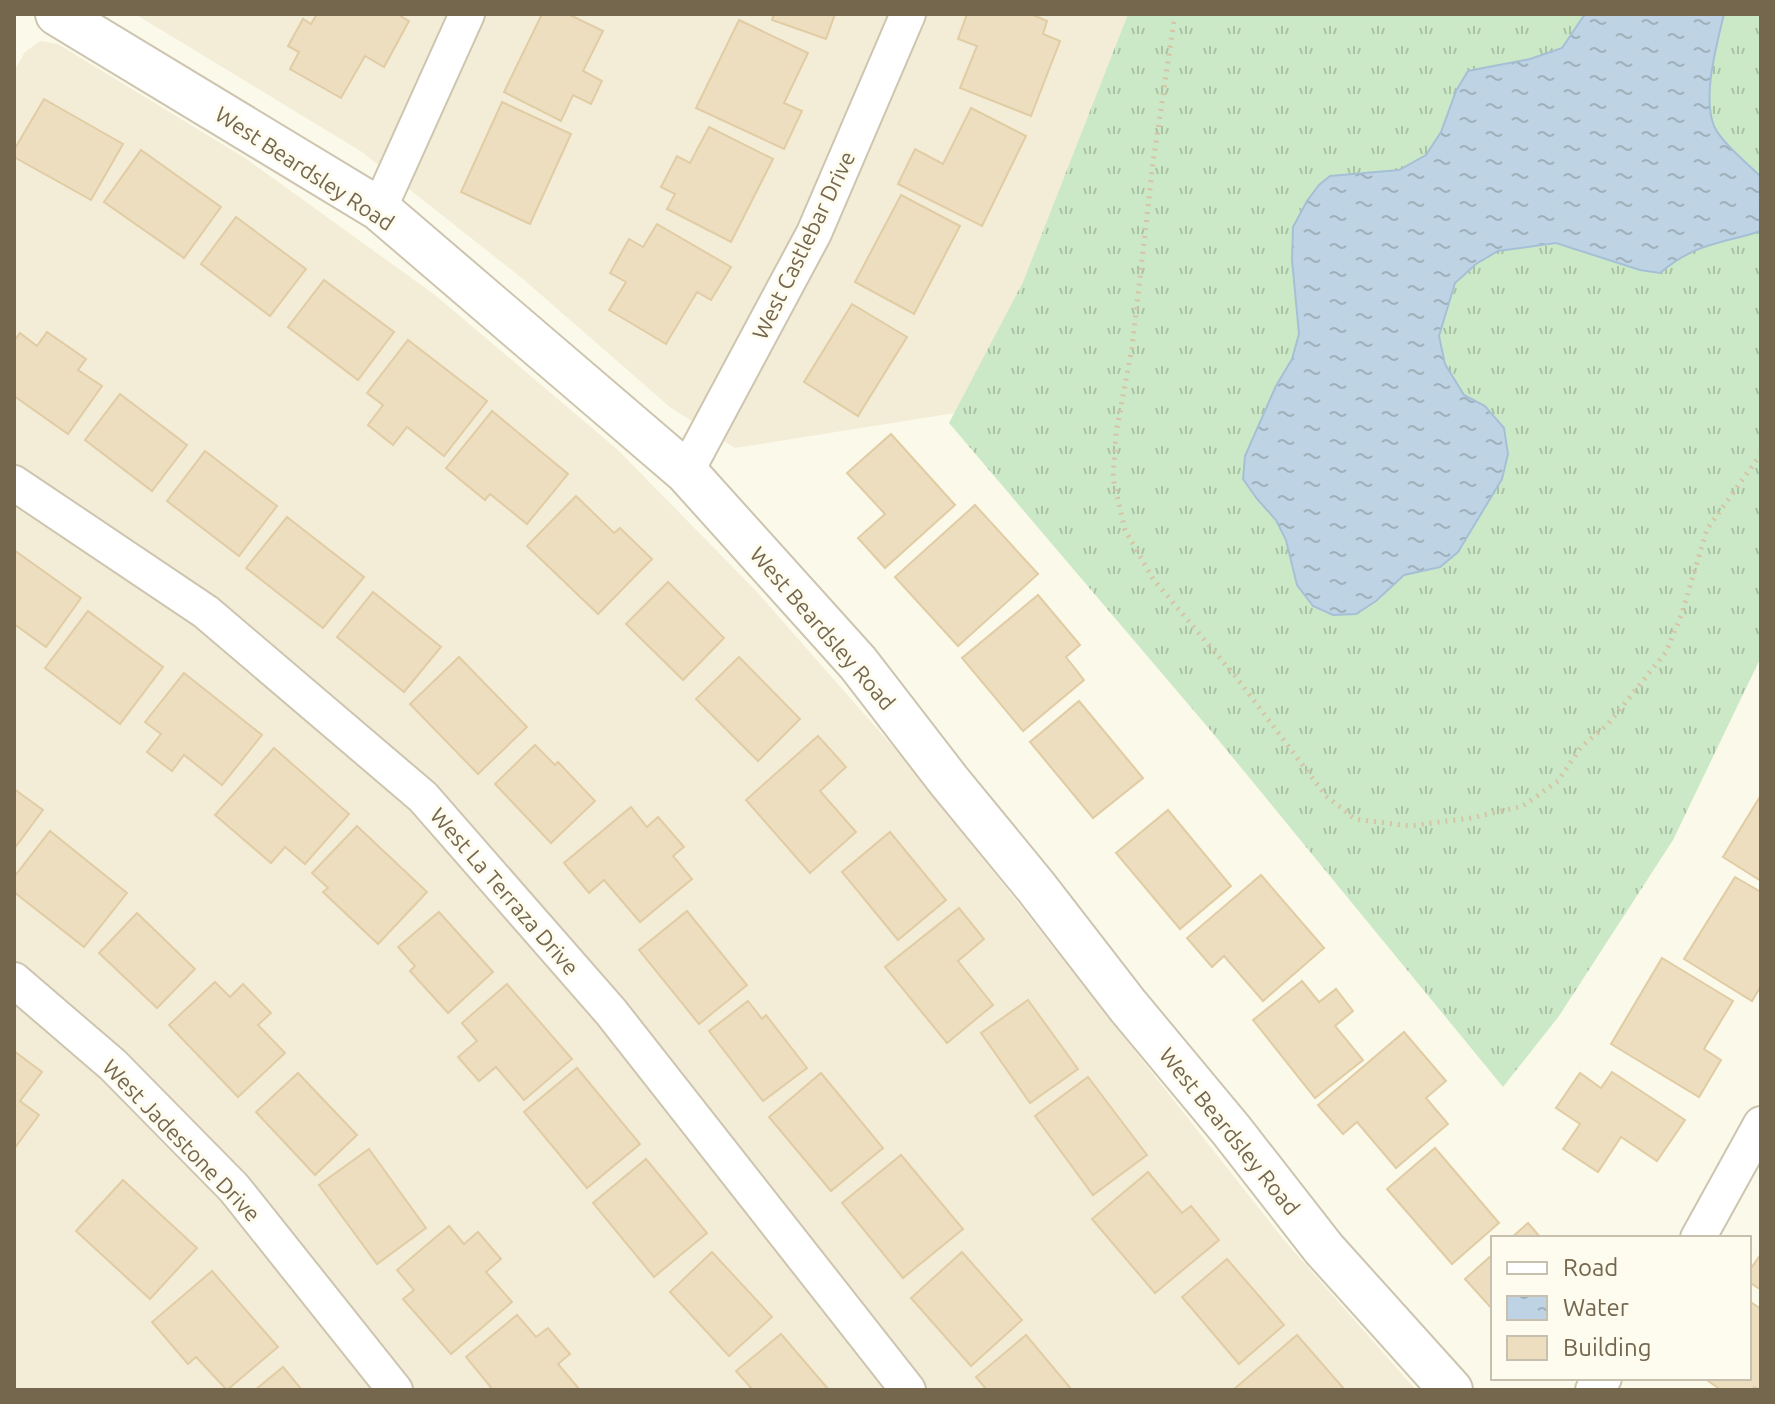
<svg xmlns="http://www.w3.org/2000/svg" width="1775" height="1404" viewBox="0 0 1775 1404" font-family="Ubuntu,sans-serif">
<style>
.residential{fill:#f3edd7}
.grass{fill:url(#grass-tufts)}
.water{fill:url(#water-ripples);stroke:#a5c0d6;stroke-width:2}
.building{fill:#eddec0;stroke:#e1cca3;stroke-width:2}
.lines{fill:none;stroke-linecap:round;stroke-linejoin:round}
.minor-casing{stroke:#cdc5af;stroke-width:38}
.tertiary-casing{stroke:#cdc5af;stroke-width:46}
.path{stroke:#d5c4a5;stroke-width:5;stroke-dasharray:2 6;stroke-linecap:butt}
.minor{stroke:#fff;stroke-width:34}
.tertiary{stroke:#fff;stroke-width:42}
.labels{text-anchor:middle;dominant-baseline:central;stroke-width:6;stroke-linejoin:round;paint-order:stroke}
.street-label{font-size:22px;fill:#75664e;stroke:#fefcef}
</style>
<defs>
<pattern id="grass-tufts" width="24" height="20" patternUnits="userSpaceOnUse" patternTransform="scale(2)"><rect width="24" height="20" fill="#cce9c7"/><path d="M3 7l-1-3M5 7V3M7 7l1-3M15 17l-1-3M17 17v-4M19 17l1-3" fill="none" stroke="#aac1a4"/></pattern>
<pattern id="water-ripples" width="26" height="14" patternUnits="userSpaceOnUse" patternTransform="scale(2)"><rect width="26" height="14" fill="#bed4e4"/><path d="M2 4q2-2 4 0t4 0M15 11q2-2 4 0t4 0" fill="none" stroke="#9fb0bb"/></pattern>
</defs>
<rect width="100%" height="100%" fill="#fbf9e9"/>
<g class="residential">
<path d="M135,14h993l-105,269 -68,130 -220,35 -64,-40 -148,-129 -161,-127z"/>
<path d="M40,41l18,3 187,114 190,137 183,155 138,141 154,175 374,474 132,150h-1402v-1319l11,-19z"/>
</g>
<path class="grass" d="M1128,14h633v643l-88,183 -114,176 -56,71 -292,-356 -262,-308 74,-141z"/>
<path class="water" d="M1585,14h139c-7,30 -22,82 -10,112 7,16 34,38 47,51v54c-41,13 -66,12 -101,42l-20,-3 -84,-27 -58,8 -22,13 -21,19 -16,53 6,28 19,31 21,11 19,22 4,26 -6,25 -44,73 -18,15 -36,8 -28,26 -20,13 -23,1 -20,-9 -16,-21 -11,-45 -10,-20 -19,-21 -14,-20 2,-23 31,-70 16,-27 7,-25 -7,-74 1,-33 14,-26 12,-16 11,-9 69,-6 27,-15 15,-23 15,-41 12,-20 62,-12 32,-11z"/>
<g class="building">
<path d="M317,14h80l12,7 -25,46 -19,-11 -24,42 -51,-29 9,-17 -11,-6 15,-27 8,5z"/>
<path d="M542,14h26l35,17 -20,40 19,10 -11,23 -18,-9 -12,26 -57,-29z"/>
<path d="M774,14h61l-9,25 -54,-19z"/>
<path d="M967,14h64l16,7 -4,13 17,7 -29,75 -71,-28 17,-42 -19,-7z"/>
<path d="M739,20l69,33 -24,50 18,8 -18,38 -88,-41z"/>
<path d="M44,99l79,45 -32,56 -77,-43v-7z"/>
<path d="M502,102l69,32 -41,90 -69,-32z"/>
<path d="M971,108l55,28 -44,90 -84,-42 17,-35 28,15z"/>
<path d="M709,127l64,32 -42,83 -64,-33 8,-15 -14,-7 16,-31 13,7z"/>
<path d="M141,150l80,57 -37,51 -80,-56z"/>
<path d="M901,195l59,31 -46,88 -59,-32z"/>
<path d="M236,217l70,52 -36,47 -69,-52z"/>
<path d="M657,224l74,43 -20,33 -14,-8 -31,52 -57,-34 17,-28 -16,-9 19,-34 14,8z"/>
<path d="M324,280l70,52 -36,48 -70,-53z"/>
<path d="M852,304l55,33 -49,79 -54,-34z"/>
<path d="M47,332l39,27 -8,11 24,16 -34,48 -54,-38v-55l6,-8 17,13z"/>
<path d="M408,340l79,61 -43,55 -37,-29 -14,18 -25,-20 15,-20 -16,-12z"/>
<path d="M120,394l67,51 -35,46 -67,-51z"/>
<path d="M492,411l76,63 -41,50 -37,-30 -5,6 -39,-32z"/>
<path d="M891,434l64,71 -70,63 -27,-30 27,-24 -38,-41z"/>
<path d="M205,451l72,55 -38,50 -72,-55z"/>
<path d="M576,496l38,37 6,-5 32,31 -54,55 -71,-68z"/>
<path d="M975,505l63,69 -80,72 -63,-69z"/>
<path d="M287,517l77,60 -41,51 -77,-60z"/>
<path d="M14,550l67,48 -35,49 -32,-23z"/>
<path d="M668,582l56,56 -41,42 -57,-56z"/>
<path d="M373,592l68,55 -37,45 -67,-55z"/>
<path d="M1038,595l42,50 -14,12 18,23 -61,51 -61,-73z"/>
<path d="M88,611l75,56 -43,57 -75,-56z"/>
<path d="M459,657l68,70 -49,47 -68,-70z"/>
<path d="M739,657l61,62 -42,42 -62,-62z"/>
<path d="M184,673l78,62 -40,50 -38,-30 -12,16 -25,-19 14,-18 -16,-12z"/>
<path d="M1079,701l64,77 -50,40 -63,-76z"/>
<path d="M818,736l28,31 -26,24 36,41 -46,41 -64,-73z"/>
<path d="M535,745l20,20 3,-3 37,39 -44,42 -56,-59z"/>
<path d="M274,748l75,66 -44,50 -20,-17 -14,16 -56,-48z"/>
<path d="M14,789l29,21 -29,39z"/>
<path d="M1761,795v86l-38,-24z"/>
<path d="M631,807l16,20 11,-10 26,30 -11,9 19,23 -52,43 -36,-42 -15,13 -25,-30z"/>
<path d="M1168,810l63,76 -51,43 -64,-76z"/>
<path d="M357,826l70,66 -49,52 -55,-52 5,-4 -16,-15z"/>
<path d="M50,831l77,62 -43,54 -70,-55v-15z"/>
<path d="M890,832l56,68 -48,40 -56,-68z"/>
<path d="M1261,875l63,73 -61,53 -39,-45 -12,11 -25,-29z"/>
<path d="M1735,877l26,15v94l-9,15 -68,-42z"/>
<path d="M959,908l25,31 -26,22 35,44 -46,38 -62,-76z"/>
<path d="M687,911l60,74 -48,39 -60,-74z"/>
<path d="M439,912l54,60 -45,41 -38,-42 5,-5 -17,-19z"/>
<path d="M137,913l58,56 -38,39 -58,-55z"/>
<path d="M1662,958l71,43 -29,48 17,11 -22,37 -88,-53z"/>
<path d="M1302,981l17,21 17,-13 17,22 -18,15 28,34 -48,38 -62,-78z"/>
<path d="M215,982l15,15 13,-13 28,29 -13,12 27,28 -47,44 -69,-72z"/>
<path d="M507,984l65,75 -48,41 -28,-33 -17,14 -21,-24 19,-16 -15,-18z"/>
<path d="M1028,1000l50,69 -48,34 -49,-70z"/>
<path d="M748,1001l14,18 4,-4 41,53 -44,33 -54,-70z"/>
<path d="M1404,1032l42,49 -20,17 22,26 -52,44 -39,-46 -14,12 -25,-29z"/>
<path d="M14,1051l28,21 -22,29 19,14 -25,34z"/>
<path d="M577,1068l63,76 -53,44 -63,-76z"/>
<path d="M1612,1072l73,48 -28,41 -36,-24 -23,35 -35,-23 17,-25 -24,-16 24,-35 21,15z"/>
<path d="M298,1073l59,62 -42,40 -59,-63z"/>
<path d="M821,1073l62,75 -52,43 -62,-74z"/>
<path d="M1088,1077l59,78 -54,40 -58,-79z"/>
<path d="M1435,1148l64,75 -47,41 -65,-75z"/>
<path d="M369,1149l57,79 -49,36 -58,-79z"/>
<path d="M901,1155l62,74 -60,49 -61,-75z"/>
<path d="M646,1159l61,74 -53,44 -61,-74z"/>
<path d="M1148,1172l34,41 9,-7 28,34 -64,53 -63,-74z"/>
<path d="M123,1180l74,68 -47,51 -74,-68z"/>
<path d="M1528,1223l13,15h-30z"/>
<path d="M449,1226l15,18 14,-12 23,27 -15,13 26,30 -61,52 -48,-55 11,-9 -17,-20z"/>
<path d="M712,1252l60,65 -43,39 -59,-64z"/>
<path d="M962,1252l60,68 -51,46 -60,-68z"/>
<path d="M1493,1254v56l-28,-31z"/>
<path d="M1761,1254v36l-12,-8v-11z"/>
<path d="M1227,1259l57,66 -45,39 -57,-67z"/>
<path d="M212,1271l66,76 -51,43 -31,-33 -8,7 -36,-42z"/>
<path d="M1749,1301l12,8v81l-7,-3 -2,3h-31l-17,-12h45z"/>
<path d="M517,1315l19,22 12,-9 22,26 -12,10 22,26h-87l-27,-33z"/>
<path d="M781,1334l48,56h-76l-17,-19z"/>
<path d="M1026,1335l46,55h-85l-11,-13z"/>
<path d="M1297,1335l48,55h-112z"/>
<path d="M283,1367l19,23h-47z"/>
</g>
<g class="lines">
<defs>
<g id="minor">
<path d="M379,209l88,-195"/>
<path d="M686,472l128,-239 94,-219"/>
<path d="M14,483l192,129 217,185 188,215 297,378"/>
<path d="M14,980l99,85 121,123 161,202"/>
<path d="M1698,1238l63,-114"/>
<path d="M1593,1390l11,-12"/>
</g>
<path id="tertiary" d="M57,14l322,195 307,263 172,191 91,118 87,106 92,119 104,125 92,118 127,141"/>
</defs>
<use href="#minor" class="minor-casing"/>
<use href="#tertiary" class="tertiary-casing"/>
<path class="path" d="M1175,14l-22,149 -21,185 -16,85 -3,45 12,52 28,49 83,98 90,119 29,23 54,7 62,-8 52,-12 35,-25 23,-34 27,-23 58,-72 16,-39 25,-84 54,-75"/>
<use href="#minor" class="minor"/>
<use href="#tertiary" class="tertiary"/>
</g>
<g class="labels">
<g class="street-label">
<text transform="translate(305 168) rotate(33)">West Beardsley Road</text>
<text transform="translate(803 245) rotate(-64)">West Castlebar Drive</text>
<text transform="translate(823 628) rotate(49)">West Beardsley Road</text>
<text transform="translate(505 891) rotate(49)">West La Terraza Drive</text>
<text transform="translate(1230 1131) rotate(51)">West Beardsley Road</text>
<text transform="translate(182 1140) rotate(46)">West Jadestone Drive</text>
</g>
</g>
<rect width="1775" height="1404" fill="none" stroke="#75664e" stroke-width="32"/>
<rect x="1491" y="1236" width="260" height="144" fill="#fefcef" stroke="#c7c0af" stroke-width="2"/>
<rect x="1507" y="1262" width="40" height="12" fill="#ffffff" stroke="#c7c0af" stroke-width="2"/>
<text x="1563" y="1276" font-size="24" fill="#75664e">Road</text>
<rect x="1507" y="1296" width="40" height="24" fill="url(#water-ripples)" stroke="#c7c0af" stroke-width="2"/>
<text x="1563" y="1316" font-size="24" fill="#75664e">Water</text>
<rect x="1507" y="1336" width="40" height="24" fill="#eddec0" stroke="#c7c0af" stroke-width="2"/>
<text x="1563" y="1356" font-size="24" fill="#75664e">Building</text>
</svg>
